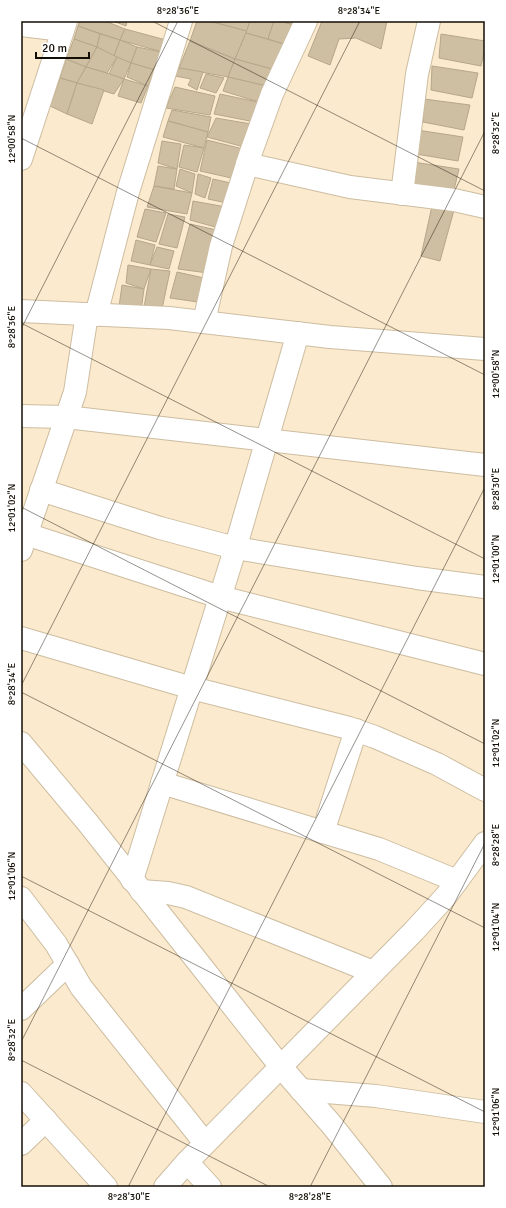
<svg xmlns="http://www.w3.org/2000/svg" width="506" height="1208" viewBox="0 0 506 1208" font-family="Signika,sans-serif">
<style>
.building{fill:#cfbfa2;stroke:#b6a68a}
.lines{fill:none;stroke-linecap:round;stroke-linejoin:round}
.minor-casing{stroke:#cdbda1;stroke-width:24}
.minor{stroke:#fff;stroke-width:22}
.ticks{fill:none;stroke:#130e05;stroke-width:1;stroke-opacity:0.45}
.neatline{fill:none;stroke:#130e05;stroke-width:1.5}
.ticks-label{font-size:10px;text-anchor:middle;fill:#130e05}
</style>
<rect width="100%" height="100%" fill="#fbeacd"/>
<g class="building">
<path d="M80,21h25l20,8 -5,11 -42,-14z"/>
<path d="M113,21h14l-1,5z"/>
<path d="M197,21h12l38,10 -12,28 -45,-18z"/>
<path d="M209,21h41l-3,10z"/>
<path d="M250,21h24l-6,18 -22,-6z"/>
<path d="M274,21h5l24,6 -9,20 -26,-8z"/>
<path d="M279,21h27l-3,6z"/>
<path d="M322,21h65l-6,28 -25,-11 -17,1 -9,26 -22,-9z"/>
<path d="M78,26l22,8 -3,13 -23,-8z"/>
<path d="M125,29l41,11 -4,12 -42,-12z"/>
<path d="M246,33l48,14 -11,25 -48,-13z"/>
<path d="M100,34l20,6 -6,16 -17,-9z"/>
<path d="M441,34l44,7v7l-4,18 -42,-8z"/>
<path d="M74,39l23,8 -11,20 -20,-8z"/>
<path d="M120,40l17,7 -6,16 -17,-7z"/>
<path d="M190,41l45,18 -7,18 -49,-9z"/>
<path d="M97,47l20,10 -10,16 -21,-6z"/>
<path d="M137,47l25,5 -7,18 -24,-7z"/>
<path d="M117,57l14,6 -7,16 -15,-5z"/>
<path d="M66,59l20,8 -9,16 -17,-5z"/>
<path d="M235,59l48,13 -9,16 -46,-11z"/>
<path d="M131,63l24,7 -7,16 -21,-9z"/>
<path d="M432,66l46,7 -6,25 -41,-8z"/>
<path d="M86,67l21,6 17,6 -10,15 -37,-11z"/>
<path d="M179,68l24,4 -6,18 -9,-5 3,-6 -16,-3z"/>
<path d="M206,74l18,4 -8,15 -16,-5z"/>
<path d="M228,77l39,9 -5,17 -39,-12z"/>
<path d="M60,78l17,5 -10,31 -17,-8z"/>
<path d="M124,79l24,7 -7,17 -23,-7z"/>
<path d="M77,83l27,7 -12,34 -25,-10z"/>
<path d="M175,87l40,9 -5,19 -44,-7z"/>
<path d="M220,94l42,9 -7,19 -41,-8z"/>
<path d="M424,99l46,6 -6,25 -41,-8z"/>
<path d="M172,110l39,7 -3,15 -40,-11z"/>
<path d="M216,118l41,7 -9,23 -41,-11z"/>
<path d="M168,121l40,11 -4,16 -41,-11z"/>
<path d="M417,130l46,7 -5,24 -42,-7z"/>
<path d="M207,140l40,10 -11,29 -36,-8z"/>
<path d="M162,141l19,3 -4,25 -19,-6z"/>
<path d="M184,145l20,3 -7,24 -18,-5z"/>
<path d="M413,162l46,7 -6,25 -41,-8z"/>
<path d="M158,166l19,3 -3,20 -20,-3z"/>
<path d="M180,169l15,5 -3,19 -16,-7z"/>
<path d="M198,174l13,4 -6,20 -10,-4z"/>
<path d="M213,179l22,5 -8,19 -19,-4z"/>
<path d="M154,186l38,7 -5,21 -40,-7z"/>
<path d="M193,201l33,6 -7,21 -29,-8z"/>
<path d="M432,206l22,4 -14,51 -19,-5z"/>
<path d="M145,209l21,4 -10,29 -19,-5z"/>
<path d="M168,214l17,3 -8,31 -18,-4z"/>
<path d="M190,224l31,7 -13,42 -30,-4z"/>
<path d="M136,240l19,5 -5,20 -19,-4z"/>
<path d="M157,247l17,4 -5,18 -19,-4z"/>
<path d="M128,265l23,4 -7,20 -18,-6z"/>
<path d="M151,269l19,2 -8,38 -18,-2z"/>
<path d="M177,272l27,6 -6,24 -28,-4z"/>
<path d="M122,285l22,4 -3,22 -22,-4z"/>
</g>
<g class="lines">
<defs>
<g id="minor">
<path d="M21,25l42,5"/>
<path d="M21,159l45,-138"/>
<path d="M247,164l103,23 104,13 31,7"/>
<path d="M402,194l15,-120 12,-53"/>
<path d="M21,311l148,7 161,19 155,12"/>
<path d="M96,315l32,-123 53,-171"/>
<path d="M204,322l17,-76 29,-91 22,-61 34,-73"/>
<path d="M21,416l45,1 419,48"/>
<path d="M41,490l119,38 75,20 182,30 68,9"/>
<path d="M26,534l194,63 265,67"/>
<path d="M21,550l54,-158 12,-78"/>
<path d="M21,638l171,50 157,40 26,9 62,27 48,26"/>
<path d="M21,743l67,80 193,244 50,57 50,63"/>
<path d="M162,783l217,66 78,32"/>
<path d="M323,832l33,-102"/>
<path d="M132,880l101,-324 65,-223"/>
<path d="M141,891l27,2 18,4 187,75"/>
<path d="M21,898l35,46 25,43 124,156"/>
<path d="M21,1009l47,-45"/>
<path d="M301,1090l75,6 109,16"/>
<path d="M21,1093l85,94"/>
<path d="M21,1144l25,-24"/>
<path d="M187,1162l23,25"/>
<path d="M165,1187l22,-25 227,-231 32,-35 39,-53"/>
</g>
</defs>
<use href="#minor" class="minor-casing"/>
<use href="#minor" class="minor"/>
</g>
<path class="ticks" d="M152,21l333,170M21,138l464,237M21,323l464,236M21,329l157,-308M21,507l464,237M21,686l339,-665M21,692l464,236M21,876l464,236M21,1042l464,-911M21,1060l249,127M128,1187l357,-700M310,1187l175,-344"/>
<rect width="506" height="1208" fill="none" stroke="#ffffff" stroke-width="44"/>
<path d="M36 52v6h53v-6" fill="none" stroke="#130e05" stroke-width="2"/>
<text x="42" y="52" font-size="12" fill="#130e05" stroke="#ffffff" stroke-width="3" paint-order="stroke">20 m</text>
<rect x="22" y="22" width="462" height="1164" class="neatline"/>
<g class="ticks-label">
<text x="178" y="14">8°28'36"E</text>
<text x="359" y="14">8°28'34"E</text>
<text transform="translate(495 133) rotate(-90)" y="4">8°28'32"E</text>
<text transform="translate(11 139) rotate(-90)" y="4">12°00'58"N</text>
<text transform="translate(11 327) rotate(-90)" y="4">8°28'36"E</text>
<text transform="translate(495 374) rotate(-90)" y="4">12°00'58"N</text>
<text transform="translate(495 489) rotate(-90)" y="4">8°28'30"E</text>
<text transform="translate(11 508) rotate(-90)" y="4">12°01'02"N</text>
<text transform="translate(495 559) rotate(-90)" y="4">12°01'00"N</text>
<text transform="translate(11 684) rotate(-90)" y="4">8°28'34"E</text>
<text transform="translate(495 743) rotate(-90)" y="4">12°01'02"N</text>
<text transform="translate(495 845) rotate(-90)" y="4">8°28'28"E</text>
<text transform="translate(11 876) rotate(-90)" y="4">12°01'06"N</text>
<text transform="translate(495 927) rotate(-90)" y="4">12°01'04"N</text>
<text transform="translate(11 1040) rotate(-90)" y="4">8°28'32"E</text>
<text transform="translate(495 1112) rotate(-90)" y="4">12°01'06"N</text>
<text x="129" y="1200">8°28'30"E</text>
<text x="310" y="1200">8°28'28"E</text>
</g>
</svg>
